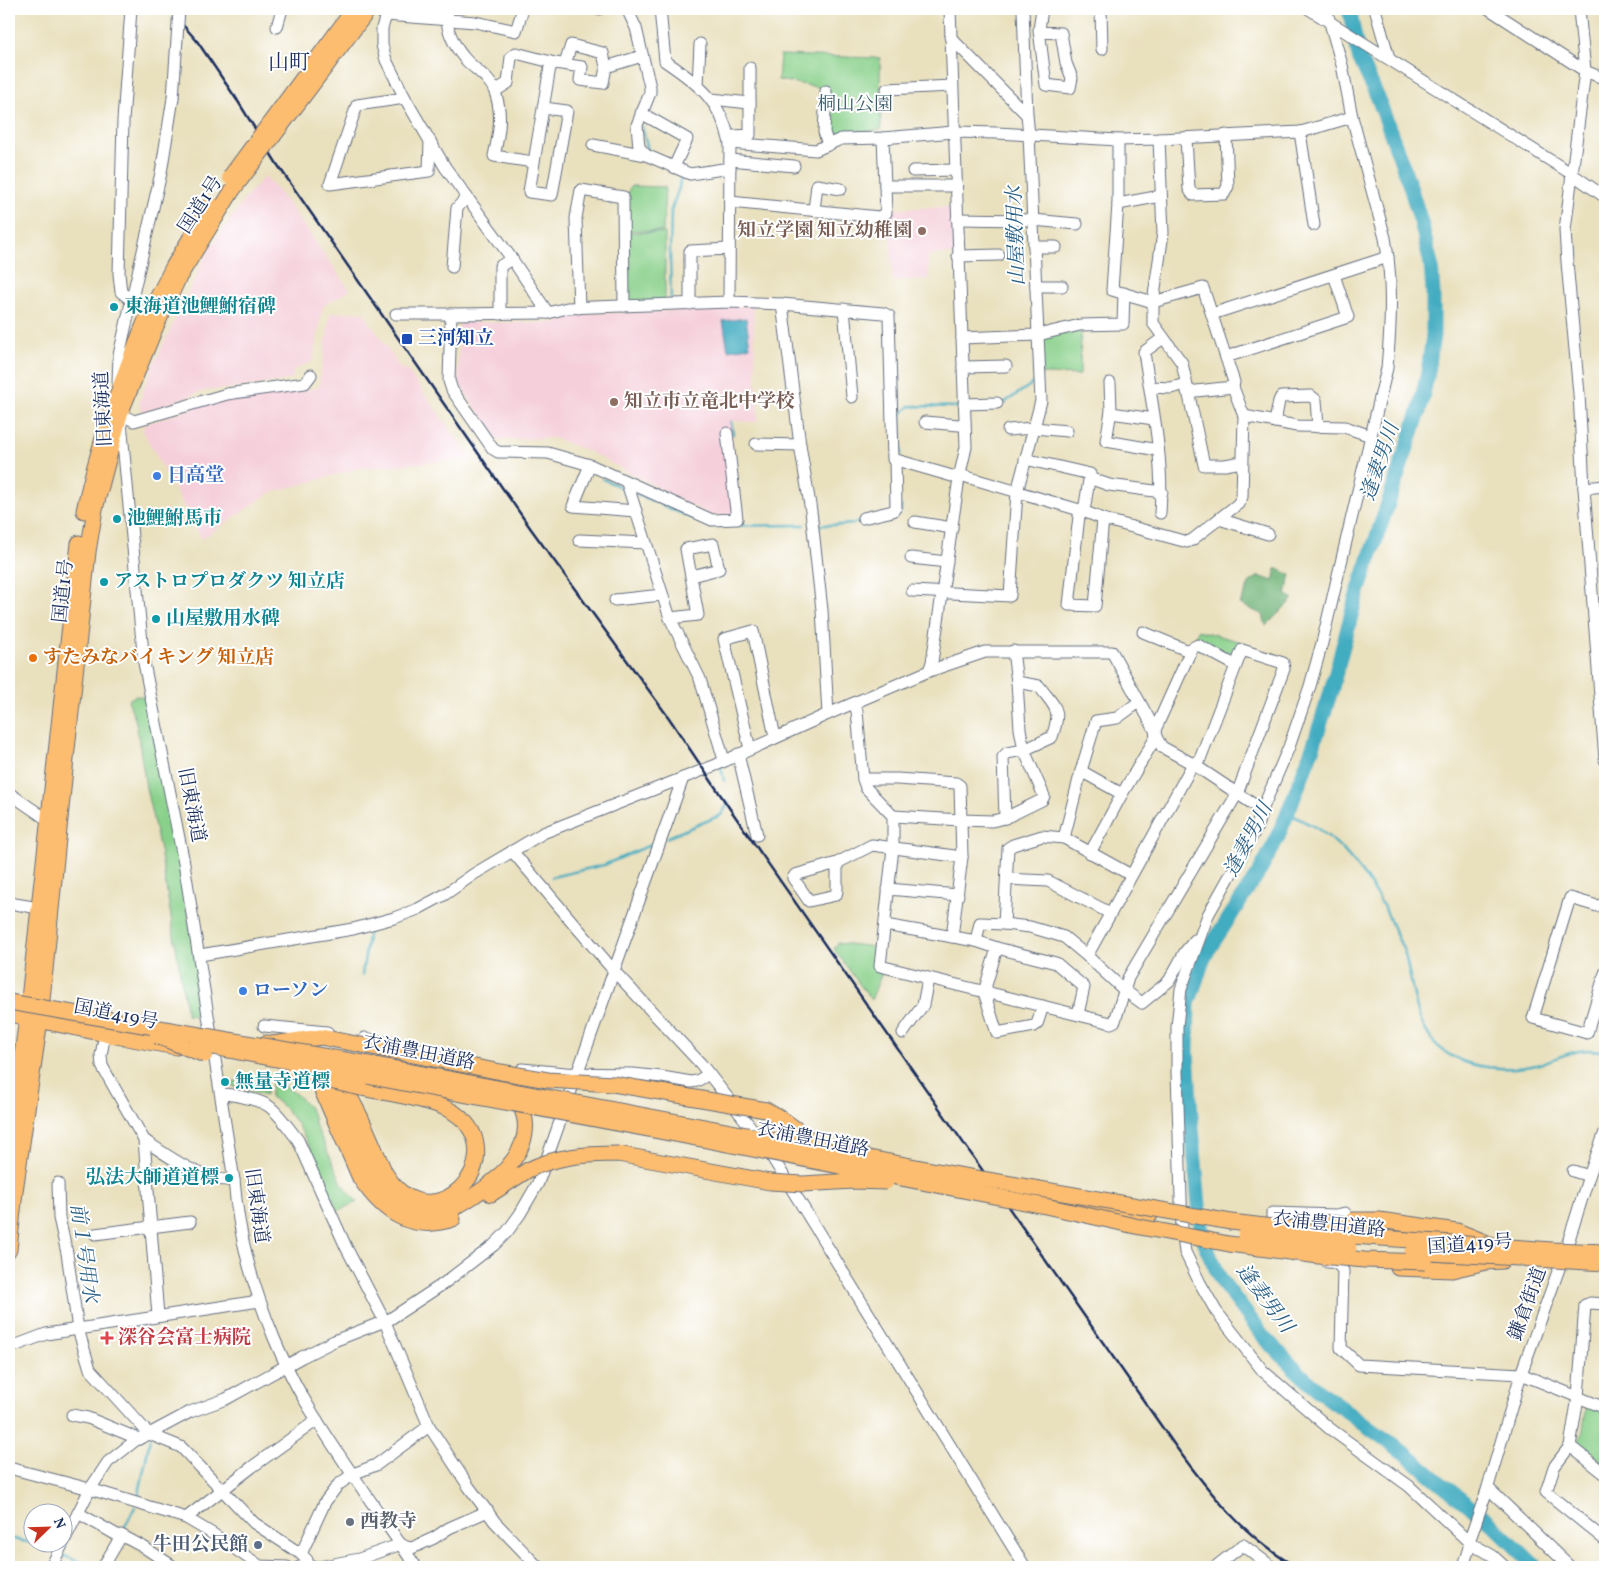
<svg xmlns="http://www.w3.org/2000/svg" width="1614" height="1576" viewBox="0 0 1614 1576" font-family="Vollkorn,'Noto Serif JP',serif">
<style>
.built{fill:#f5cfda}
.green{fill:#89d08a;stroke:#528074}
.forest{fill:#6eb276;stroke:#44706a}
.water{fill:#42acc1;stroke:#2e6e90}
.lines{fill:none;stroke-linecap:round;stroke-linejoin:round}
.stream{stroke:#42acc1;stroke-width:2.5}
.river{stroke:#42acc1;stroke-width:15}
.highway-tunnel{stroke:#c0bdaa;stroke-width:15;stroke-dasharray:15 8;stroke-linecap:butt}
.minor-casing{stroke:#636d7f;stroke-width:13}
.highway-casing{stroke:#636d7f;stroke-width:17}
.minor{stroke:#fff;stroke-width:11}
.highway{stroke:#fcbd6f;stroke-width:15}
.rail{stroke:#1b2f5e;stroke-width:2.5}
.minor-bridge-casing{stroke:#636d7f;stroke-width:13;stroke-linecap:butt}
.highway-bridge-casing{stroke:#636d7f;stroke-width:17;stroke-linecap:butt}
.minor-bridge{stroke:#fff;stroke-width:11}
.highway-bridge{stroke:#fcbd6f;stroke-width:15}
.education-dot{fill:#8d6e63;stroke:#fff;stroke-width:2}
.culture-dot{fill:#0f9aa8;stroke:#fff;stroke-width:2}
.transit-dot{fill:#1a4fb4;stroke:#fff;stroke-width:2}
.shop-dot{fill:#3f7fe0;stroke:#fff;stroke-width:2}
.food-dot{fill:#e8710a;stroke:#fff;stroke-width:2}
.health-dot{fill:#e0444e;stroke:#fff;stroke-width:2}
.worship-dot{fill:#6b7280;stroke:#fff;stroke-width:2}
.service-dot{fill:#5c6f8a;stroke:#fff;stroke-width:2}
.labels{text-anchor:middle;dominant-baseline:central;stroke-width:4;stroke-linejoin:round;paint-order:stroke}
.park-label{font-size:19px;fill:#3c5f6b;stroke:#fff}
.street-label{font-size:19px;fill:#1b2f5e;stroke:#fff}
.education-label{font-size:19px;font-weight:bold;fill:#785e54;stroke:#fff;text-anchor:end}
.culture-label{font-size:19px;font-weight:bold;fill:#0d838f;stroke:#fff;text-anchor:start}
.transit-label{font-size:19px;font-weight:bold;fill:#164399;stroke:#fff;text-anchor:start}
.shop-label{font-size:19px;font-weight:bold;fill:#366cbe;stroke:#fff;text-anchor:start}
.food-label{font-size:19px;font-weight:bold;fill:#c56008;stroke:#fff;text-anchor:start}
.health-label{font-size:19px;font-weight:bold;fill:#be3a42;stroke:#fff;text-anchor:start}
.worship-label{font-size:19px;font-weight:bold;fill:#5b616d;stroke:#fff;text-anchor:start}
.service-label{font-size:19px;font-weight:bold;fill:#4e5e75;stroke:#fff;text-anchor:end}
.water-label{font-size:20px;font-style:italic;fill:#2b6186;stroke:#fff}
.quarter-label{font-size:21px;fill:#1b2f5e;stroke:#fff}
</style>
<rect width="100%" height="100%" fill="#fff"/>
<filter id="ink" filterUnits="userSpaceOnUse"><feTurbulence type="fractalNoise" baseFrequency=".02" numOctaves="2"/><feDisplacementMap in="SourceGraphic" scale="10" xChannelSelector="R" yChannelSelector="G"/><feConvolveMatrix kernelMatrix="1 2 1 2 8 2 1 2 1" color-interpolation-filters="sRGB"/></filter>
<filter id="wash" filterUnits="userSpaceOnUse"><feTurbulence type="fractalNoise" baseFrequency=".0096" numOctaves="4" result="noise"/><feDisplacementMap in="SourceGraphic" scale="20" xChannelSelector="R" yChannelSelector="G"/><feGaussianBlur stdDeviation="1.12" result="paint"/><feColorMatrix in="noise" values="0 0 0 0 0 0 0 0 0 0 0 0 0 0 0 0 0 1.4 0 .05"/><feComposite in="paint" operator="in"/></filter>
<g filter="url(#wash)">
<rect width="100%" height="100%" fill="#e9e0bd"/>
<g class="built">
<path d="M265,176l22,26 63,88 -27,16 -10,55 -20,9v9l-55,9 -31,2 -64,22 -4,-9 13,-35 57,-119 36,-50z"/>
<path d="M954,207l1,47 -27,1 1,24 -37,2 -2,-72z"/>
<path d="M753,306l5,112 -2,4 -25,-1 2,93 -21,2 -122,-64 -36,-14 -56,2 -38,-54 -2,-8 1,-54 6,-2 87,1 31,-9 92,-3v-3z"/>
<path d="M363,312l39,58 3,-3 67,92 -112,9 -90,25 -68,46 -59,-108 1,-6 68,-24 107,-13 11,-75z"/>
</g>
<g class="green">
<path d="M780,55l100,3 1,72 -54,4 2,-45 -51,-9z"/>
<path d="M631,186l34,1 -2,45 -35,-2v-38z"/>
<path d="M625,232l40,1v67l-38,3z"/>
<path d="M1081,329l-1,46 -39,-1 1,-37z"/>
<path d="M1198,630l44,12 -8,15 -39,-20z"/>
<path d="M136,696l9,1 2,3 30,148 27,166 -2,3 -15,-2 -27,-165 -14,-62 -10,-66 -8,-22z"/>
<path d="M838,943l39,4 -2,24 7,2 -11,27 -37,-51z"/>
<path d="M238,1080l22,4 7,-2 -1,13 -36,-10 -1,-1z"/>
<path d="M273,1080c17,8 34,20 42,39l-2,1 30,65 14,17 -19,9c-14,-31 -37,-99 -68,-114z"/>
<path d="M1587,1404l18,4v56l-27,-22 4,-7z"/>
</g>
<path class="forest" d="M1276,568l15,7 -5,19 7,5 -27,27 -3,-11 -23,-11 10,-22 9,-6 14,5z"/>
<path class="water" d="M746,318l4,29 -22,3 -5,-29z"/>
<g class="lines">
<g class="stream">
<path d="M642,126l6,24"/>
<path d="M671,301l-1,-51 1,-40 8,-22 2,-13"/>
<path d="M1001,405l34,-23"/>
<path d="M731,422l2,12"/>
<path d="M901,454l-1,-39 10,-9 48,1"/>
<path d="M603,479l20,9"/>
<path d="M637,494l73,32 94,-1"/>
<path d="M893,516l5,-1 3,-4v-5"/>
<path d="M817,525h27l17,-3"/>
<path d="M721,767l3,14"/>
<path d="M1288,811c9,9 20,11 30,18 30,20 52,52 69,84 3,7 6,15 9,21 2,6 6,11 8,17 14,49 8,96 67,113 19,5 46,6 65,1 23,-7 44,-20 69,-13"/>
<path d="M666,838l55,-23 8,-13"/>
<path d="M552,877l52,-12 51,-22"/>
<path d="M362,975l7,-45"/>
<path d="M138,1499l12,-60"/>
<path d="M122,1532l13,-25"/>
<path d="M9,1538l18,4 28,10"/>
<path d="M62,1555l31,12"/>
</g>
<path class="river" d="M1349,9l10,48 19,41 30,82 13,42 10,42 2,28v43l-5,37 -9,40 -64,189 -24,90 -18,56 -19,50 -17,42 -16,30 -54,83 -5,11 -14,41 -1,46 4,67 10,110 5,20 15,33 43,57 32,33 24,22 87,63 62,51 19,14 48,47"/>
</g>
</g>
<g filter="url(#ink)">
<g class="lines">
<path class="highway-tunnel" d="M1008,1191l45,8"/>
<defs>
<g id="minor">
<path d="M131,9l-8,112 -4,153 2,18 10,8"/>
<path d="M388,9l-6,19v17l4,15 20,40 39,67 67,92 36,54"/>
<path d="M448,9c0,3 -1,8 -1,11 1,14 10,31 20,41 10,10 23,17 28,31 8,22 4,42 -1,64l39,6"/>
<path d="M596,9h3"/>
<path d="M627,9l9,19 14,59v6l-13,32 2,22 7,8 44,19 40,-6"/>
<path d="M660,9l5,52c34,23 56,40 65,82l-1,159"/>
<path d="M1023,9l4,106"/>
<path d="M1101,9l1,40"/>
<path d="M1309,9l263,165 33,23"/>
<path d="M1326,9l16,56 10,52 33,121c8,43 6,87 2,130l-65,275 -12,43 -21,61 -27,63 -6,19 -48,86 -27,74 -4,38v45l5,158 3,22 15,31 16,28 47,60 66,57 80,58 60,56 24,14 12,11"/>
<path d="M1375,9l14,49"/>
<path d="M1489,9l96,62 20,8"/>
<path d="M1579,9l6,62 -20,159 2,32 12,132 5,94 21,272"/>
<path d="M386,15l89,7 41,9 7,-22"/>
<path d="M277,27l5,-18"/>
<path d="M1039,32l22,1 5,30 6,15 -2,10 -24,-3 -7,-55 3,-21"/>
<path d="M565,64l6,-19 32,8 3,14"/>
<path d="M698,85l2,-41"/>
<path d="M887,89l65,-3"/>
<path d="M495,91l13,-8 3,-26 5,-4 39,10 27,4 -2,13 23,3 3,-16 36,-11"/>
<path d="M826,91l-2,41 4,13"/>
<path d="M405,98l-48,7 -27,79 99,-13 1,-30"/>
<path d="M711,99l39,4"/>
<path d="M544,108l23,3 -15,84 -23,-3 21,-125 5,-4"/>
<path d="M641,113l46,26 -13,28"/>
<path d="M1300,132l14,93"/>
<path d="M734,136l16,-1v-67"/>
<path d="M883,138l2,48h71"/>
<path d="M1186,138l3,51 4,6 31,-1 4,-8 -2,-51"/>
<path d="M1159,139l4,94 -10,69v21l29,40 22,102h21l17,-3"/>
<path d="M730,143l86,7 25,-11 42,-1 71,-6 43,1 121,7 41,-1 142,-7 51,-15"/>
<path d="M593,145l53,10"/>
<path d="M730,160l64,6"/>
<path d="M913,171l42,-1"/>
<path d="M730,202l149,15 7,-4 -1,-27"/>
<path d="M1118,204l43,-8"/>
<path d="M814,210l3,-25 24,4"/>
<path d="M957,219l76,1 44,4"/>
<path d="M1034,247h22"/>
<path d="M958,256l41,-1"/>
<path d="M452,267l5,-59 10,-11"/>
<path d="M1036,286h26"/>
<path d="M690,304v-53l39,-2"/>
<path d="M782,304l18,141 11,66 11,99 6,104"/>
<path d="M579,308l-3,-90 5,-28 42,7 1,109"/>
<path d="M844,309l8,88"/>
<path d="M396,314h55"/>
<path d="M500,314v-48l12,-7"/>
<path d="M1212,314l176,-57"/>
<path d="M962,338l76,-3 42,-10 43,-1 1,-31"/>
<path d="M1226,357l122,-40 -14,-42"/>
<path d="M963,367l43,-1"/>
<path d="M118,383l1,-28 42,-182 12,-75"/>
<path d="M1110,383l1,28 -5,30 52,9"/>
<path d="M1150,387l21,1 15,-4"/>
<path d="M1187,392l46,-5"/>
<path d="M964,404l33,-1"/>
<path d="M1111,413l43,6"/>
<path d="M120,414l14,7 93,-27 78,-11 6,-8"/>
<path d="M1244,416l53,10 48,1 26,9"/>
<path d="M121,422l23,241 40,200 50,317c5,58 18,104 40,158 9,21 18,42 30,61 34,58 75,113 112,168"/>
<path d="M925,422l34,3 6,-2"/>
<path d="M1275,422l4,-21 2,-4 30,-1 5,4 2,27"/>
<path d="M1008,430l26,-2 33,3"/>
<path d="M727,433l10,86 -25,1 -122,-55 -42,-12 -50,-1 -5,-3 -41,-59 -3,-9 2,-67 97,-1 19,-5 162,-6 53,2 101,9 6,3 4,143 66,19"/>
<path d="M756,444l44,1"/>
<path d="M1025,459l65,15 -5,31 -6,11 -10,89 26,1 8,-87"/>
<path d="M590,465l-17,41 63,5"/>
<path d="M960,475l123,36 20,8 84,23 5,-2 46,-36 4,-7 2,-81 -11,-29 1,-5 -31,-94 -50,14 -41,-12 6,-86v-64"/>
<path d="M1089,478l20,7 53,7"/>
<path d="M627,483l43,135 30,61 24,81"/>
<path d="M1584,488l21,-2"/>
<path d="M1160,513c4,-53 -8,-108 -16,-161l19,-14"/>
<path d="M863,518l30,-7 3,-4 -1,-48"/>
<path d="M1219,519l49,15"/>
<path d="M915,522l37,6"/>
<path d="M579,540l67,3"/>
<path d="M911,558l36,4"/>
<path d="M912,591l98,5 7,-104 24,-91 -12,-266 -2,-20 -77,-78"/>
<path d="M615,600l47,-5"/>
<path d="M670,618l28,-3 -12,-66 27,-5 6,25 -28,7"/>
<path d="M1143,632l48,20"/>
<path d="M929,671l3,-9 27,-184 7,-31 -16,-438"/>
<path d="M854,704l3,7 6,68 3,9 27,28v32l-13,118 231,57 4,-2 13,-43 109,-184 47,-125 -1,-6 -41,-13 -42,109 -7,5 -106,192 -23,-19 -34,-10 -26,-3 4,-76 5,-3 29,-9 22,2 67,37"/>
<path d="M1155,730l37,-82 6,-3 37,20"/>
<path d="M750,749l-26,-110 29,-8 22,106"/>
<path d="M738,754l19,81"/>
<path d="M1081,771l15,-50 21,-3 22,-16"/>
<path d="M863,779h34l59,4 4,3 2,71 -10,80"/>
<path d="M9,793l39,27"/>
<path d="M893,816l68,4 31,1 13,-3 37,-18 2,-4 -20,-46 -4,-21 -3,-47 -4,-31"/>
<path d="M1005,818l-2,-61 4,-4 17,-3 28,-13c10,-29 4,-28 -13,-51l-22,-4"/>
<path d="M1064,838l17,-67 41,23 34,-57"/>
<path d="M512,851l102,120 87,93 63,80 261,423"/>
<path d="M1090,853l32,-59"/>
<path d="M837,863v28l-1,4 -27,6 -16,-23 2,-3 42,-12 35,-18 90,12"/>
<path d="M1007,879l41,2 62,32"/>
<path d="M888,889l70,6"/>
<path d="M9,903l30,5"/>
<path d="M1605,904l-8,2 -27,-8 -37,120 54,15 18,-60"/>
<path d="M885,925l91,16 21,7 59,15 28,24 -6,27"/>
<path d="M976,941l4,-18 24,1"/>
<path d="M997,948l-13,44 13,41 37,-7 3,-2 6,-18"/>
<path d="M200,955l153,-26 41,-11 24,-9 26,-14 30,-21 69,-41 173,-68 112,-51 101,-43 56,-19h127l43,78 1,7 6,10 31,17 69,46"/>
<path d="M1087,956l37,34 18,13 27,-22 16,-29 10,-12"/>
<path d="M264,1026l63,6"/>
<path d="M903,1033l20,-28 5,-26"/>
<path d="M105,1034l-4,21 1,11 42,74 14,176"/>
<path d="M365,1038l90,18"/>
<path d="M522,1069l44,4 67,1 29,3 29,5 6,-1 12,-7"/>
<path d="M221,1094c11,0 41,6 49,13 11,9 19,22 28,33l48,107 39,75 44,104 40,61 26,35 43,45"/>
<path d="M144,1140c24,16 60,43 90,40"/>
<path d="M1573,1171l16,5"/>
<path d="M1272,1223v-10l64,2 9,-2"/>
<path d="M95,1234l95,-12"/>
<path d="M1327,1262c8,0 12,2 16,9l-2,77 18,17 162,9 84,34"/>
<path d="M1605,1304l-15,-1 -5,2 -7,92 -8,49 -16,21 -8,25 59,48"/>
<path d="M9,1348l37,-14 213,-33"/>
<path d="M72,1415l16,3 51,21"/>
<path d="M1570,1446l35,28"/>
<path d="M9,1468l81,21 96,29 27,16 47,32 27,1"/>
<path d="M1488,1488l82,79"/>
<path d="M78,1513l39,22"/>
<path d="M186,1518l66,-51 65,-47"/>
<path d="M121,1535l24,13 29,19"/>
<path d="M301,1554l24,-52 13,-17 15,-11 23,-9 53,-39"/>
<path d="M51,1567l39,-78 18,-27 28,-22 13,-6 -59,-65 -12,-40 -11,-76 -8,-35 -1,-35"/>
<path d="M103,1567l17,-29"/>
<path d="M299,1567h20l40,-8 42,-15 5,3 6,1 22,-10 15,-10 39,-17"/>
<path d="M308,1567l-1,-7 -6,-6 -47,-31 -73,-76 -32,-13 41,-22 36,-13 76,-42 32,-16 56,-22 53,-35 51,-39 13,-13 13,-18 18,-31c49,-135 96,-270 145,-405"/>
<path d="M1215,1567l28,-22 29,22"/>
<path d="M1463,1567l6,-20v-5l18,-52 34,-116 44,-122 24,-76 16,-44"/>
</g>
<g id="highway">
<path d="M84,511c6,-30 15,-60 24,-89 12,-35 23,-68 38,-102"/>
<path d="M9,1014l96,20 71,13"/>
<path d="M266,1043l7,1 48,-7 25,5"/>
<path d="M336,1077c22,27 35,65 49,96 46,76 131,-15 71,-59 -18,-14 -71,-21 -95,-26"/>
<path d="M310,1078l21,14 7,9c15,31 29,74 54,97 13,11 32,18 49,15 11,-3 22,-10 31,-16 29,-19 68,-53 48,-92 -4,-8 -9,-16 -16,-21 -11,-8 -27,-9 -40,-12"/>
<path d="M321,1088l39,90c23,34 51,55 93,41"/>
<path d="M9,1155l18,-138 52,-474"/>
<path d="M491,1194l37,-24"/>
<path d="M1053,1199l97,16"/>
<path d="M1353,1220h26l78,11 35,14"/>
<path d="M9,1250l6,-59 25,-171 26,-261 22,-207 7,-43 25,-95 36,-88"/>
<path d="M1398,1268l54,2 34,-8 16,-1"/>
</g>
</defs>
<use href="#minor" class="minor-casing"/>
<use href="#highway" class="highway-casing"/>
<use href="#minor" class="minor"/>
<use href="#highway" class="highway"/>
<g class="rail">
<path d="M169,9l28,32 40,59"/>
<path d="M234,95l43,69 254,365 138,189 61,91 446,638c33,45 71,93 121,120"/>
</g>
<defs>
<path id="minor-bridge" d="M173,98l6,-89"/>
<g id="highway-bridge">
<path d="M230,177l124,-168"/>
<path d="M146,320l27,-53 38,-63"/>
<path d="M156,326l23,-49 53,-86 137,-182"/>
<path d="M9,1002l371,64 579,109 272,47 121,14 200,14 53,2"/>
<path d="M157,1036l48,19"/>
<path d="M346,1042l155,30 47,8 65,4 153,26 19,11 34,25"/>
<path d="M197,1044l504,95 349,68 85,19 94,18 90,12 46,4 60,2"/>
<path d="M294,1073l67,15"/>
<path d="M528,1170c29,-14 58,-16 90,-16l152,28 33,2 50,-3 33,1"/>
<path d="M1320,1222l57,6"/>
<path d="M1245,1236l104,12"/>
<path d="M1412,1252l193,11"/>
</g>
</defs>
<use href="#minor-bridge" class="minor-bridge-casing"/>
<use href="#highway-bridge" class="highway-bridge-casing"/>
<use href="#minor-bridge" class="minor-bridge"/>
<use href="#highway-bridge" class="highway-bridge"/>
</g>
</g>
<g class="education-dot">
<circle cx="922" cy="231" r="5"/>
<circle cx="614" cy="402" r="5"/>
</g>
<g class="culture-dot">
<circle cx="114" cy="307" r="5"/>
<circle cx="117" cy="519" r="5"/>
<circle cx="104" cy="582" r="5"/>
<circle cx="156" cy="619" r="5"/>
<circle cx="225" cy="1082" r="5"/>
<circle cx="229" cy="1178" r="5"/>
</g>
<rect class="transit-dot" x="401" y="333" width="12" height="12" rx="2.5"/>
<g class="shop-dot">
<circle cx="157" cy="476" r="5"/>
<circle cx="243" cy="991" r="5"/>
</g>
<circle class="food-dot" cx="33" cy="658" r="5"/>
<path class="health-dot" d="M104.5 1330.5h5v5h5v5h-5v5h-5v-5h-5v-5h5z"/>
<circle class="worship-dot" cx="350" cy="1522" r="5"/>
<circle class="service-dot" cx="258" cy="1545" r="5"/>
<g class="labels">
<g class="park-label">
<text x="855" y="105">桐山公園</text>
</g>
<g class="street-label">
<text transform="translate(201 205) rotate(-57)">国道1号</text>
<text transform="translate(104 409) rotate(-93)">旧東海道</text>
<text transform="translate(64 591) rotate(-84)">国道1号</text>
<text transform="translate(191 805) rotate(79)">旧東海道</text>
<text transform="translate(116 1015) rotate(11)">国道419号</text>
<text transform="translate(419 1053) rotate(11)">衣浦豊田道路</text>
<text transform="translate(813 1140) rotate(11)">衣浦豊田道路</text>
<text transform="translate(256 1206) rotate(82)">旧東海道</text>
<text transform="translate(1329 1225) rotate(6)">衣浦豊田道路</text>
<text transform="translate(1470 1245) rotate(-4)">国道419号</text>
<text transform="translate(1528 1304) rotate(-70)">鎌倉街道</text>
</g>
<g class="education-label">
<text x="912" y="231">知立学園 知立幼稚園</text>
<text x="624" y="402" text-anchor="start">知立市立竜北中学校</text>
</g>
<g class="culture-label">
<text x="124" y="307">東海道池鯉鮒宿碑</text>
<text x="127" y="519">池鯉鮒馬市</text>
<text x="114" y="582">アストロプロダクツ 知立店</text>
<text x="166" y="619">山屋敷用水碑</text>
<text x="235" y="1082">無量寺道標</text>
<text x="219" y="1178" text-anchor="end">弘法大師道道標</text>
</g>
<g class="transit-label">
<text x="418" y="339">三河知立</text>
</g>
<g class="shop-label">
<text x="167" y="476">日高堂</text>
<text x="253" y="991">ローソン</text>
</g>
<g class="food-label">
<text x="43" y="658">すたみなバイキング 知立店</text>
</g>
<g class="health-label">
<text x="118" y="1338">深谷会富士病院</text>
</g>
<g class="worship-label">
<text x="360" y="1522">西教寺</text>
</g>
<g class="service-label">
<text x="248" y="1545">牛田公民館</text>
</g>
<g class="water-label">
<text transform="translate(1017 236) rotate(-92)">山屋敷用水</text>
<text transform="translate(1381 462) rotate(-71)">逢妻男川</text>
<text transform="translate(1249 840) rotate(-62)">逢妻男川</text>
<text transform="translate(83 1253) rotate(82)">前１号用水</text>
<text transform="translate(1264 1299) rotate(53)">逢妻男川</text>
</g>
<g class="quarter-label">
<text x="289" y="63">山町</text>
</g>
</g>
<rect width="1614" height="1576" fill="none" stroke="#fff" stroke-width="30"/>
<g transform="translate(48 1528) rotate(67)"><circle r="24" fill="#ffffff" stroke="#a4acbf"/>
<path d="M0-4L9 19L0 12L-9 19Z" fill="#c8321e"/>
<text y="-8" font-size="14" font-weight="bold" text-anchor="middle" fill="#1b2f5e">N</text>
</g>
</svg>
